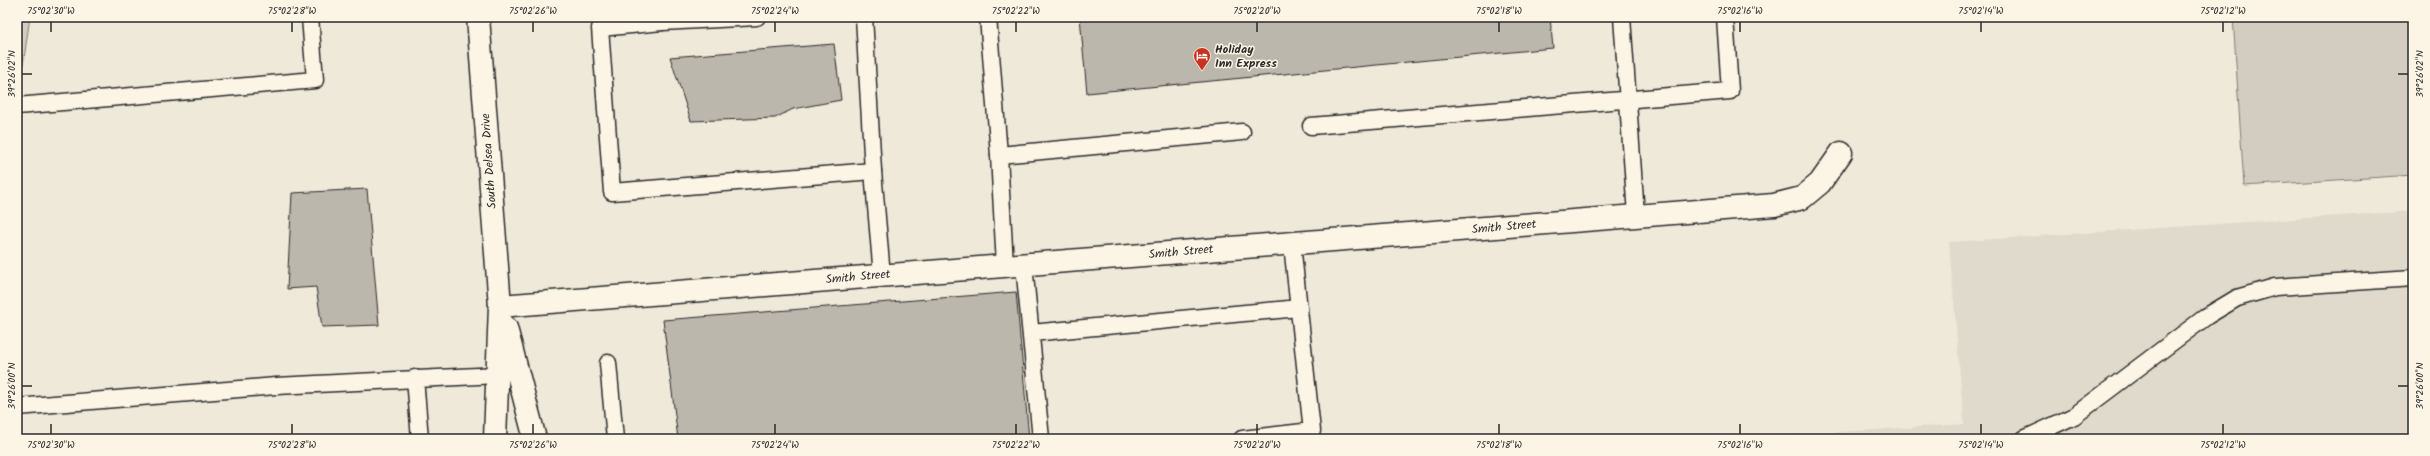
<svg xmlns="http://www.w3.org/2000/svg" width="2430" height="456" viewBox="0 0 2430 456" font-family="Kalam,sans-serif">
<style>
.built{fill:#e0dacc}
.green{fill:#d2cdc0;stroke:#7e7c76}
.building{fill:#bcb7ac;stroke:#2b2b2b}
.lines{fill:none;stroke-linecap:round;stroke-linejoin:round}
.service-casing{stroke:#2b2b2b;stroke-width:19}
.minor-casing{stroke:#2b2b2b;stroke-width:25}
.primary-casing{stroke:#2b2b2b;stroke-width:25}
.service{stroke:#fcf5e5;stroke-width:16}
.minor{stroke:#fcf5e5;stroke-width:22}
.primary{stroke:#fcf5e5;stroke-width:22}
.ticks{fill:none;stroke:#2b2b2b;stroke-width:1.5}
.labels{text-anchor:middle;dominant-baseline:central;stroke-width:3;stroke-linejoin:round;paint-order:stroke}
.poi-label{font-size:12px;font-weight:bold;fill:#2b2b2b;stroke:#fcf5e5;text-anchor:start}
.street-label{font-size:12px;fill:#2b2b2b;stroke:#fcf5e5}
.neatline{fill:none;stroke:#2b2b2b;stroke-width:1.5}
.ticks-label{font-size:10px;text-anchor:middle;fill:#2b2b2b}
</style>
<rect width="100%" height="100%" fill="#efe9da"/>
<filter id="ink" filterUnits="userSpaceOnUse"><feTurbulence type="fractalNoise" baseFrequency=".025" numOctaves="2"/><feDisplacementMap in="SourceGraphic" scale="8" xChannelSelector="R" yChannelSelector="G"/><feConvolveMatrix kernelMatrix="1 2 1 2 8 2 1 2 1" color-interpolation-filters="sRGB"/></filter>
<g filter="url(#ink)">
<path class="built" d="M2413,211v228h-682l233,-15 -15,-182z"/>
<g class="green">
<path d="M17,17h13l-13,90z"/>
<path d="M2233,17h180v158l-169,11z"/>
</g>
<g class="building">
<path d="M1080,17h470l3,31 -466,45z"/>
<path d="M834,44l7,56 -48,9 -18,9 -84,3 -21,-64z"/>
<path d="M367,189l12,136 -57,2 -6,-40 -29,2 5,-96z"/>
<path d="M1016,292l13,147h-351l-15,-119z"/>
</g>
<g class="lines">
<defs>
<g id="service">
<path d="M662,17v5l-62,6 12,164 261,-21 -9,-154"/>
<path d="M988,17l11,138 243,-23"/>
<path d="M1622,17l14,198"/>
<path d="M662,22l95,-5"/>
<path d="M17,106l298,-26 -5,-63"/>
<path d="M1311,126l419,-35 -5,-74"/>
<path d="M999,155l6,111"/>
<path d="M873,171l9,105"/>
<path d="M1024,265l17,174"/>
<path d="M1031,333l268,-25"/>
<path d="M608,363l7,76"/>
<path d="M415,378l5,61"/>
<path d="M17,407l259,-21 222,-11"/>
<path d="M1242,439l70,-8 -20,-187"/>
<path d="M2024,439l50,-23 133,-100 30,-18 38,-11 138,-9"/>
</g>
<path id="minor" d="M500,306l1274,-101 28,-7 18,-15 21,-30"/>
<g id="primary">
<path d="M478,17l22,289 -5,133"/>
<path d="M506,328l29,111"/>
</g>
</defs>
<use href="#service" class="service-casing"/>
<use href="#minor" class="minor-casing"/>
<use href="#primary" class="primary-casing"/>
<use href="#service" class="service"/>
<use href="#minor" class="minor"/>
<use href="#primary" class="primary"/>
</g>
</g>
<path class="ticks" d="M51,22v10M292,22v10M533,22v10M775,22v10M1016,22v10M1257,22v10M1499,22v10M1740,22v10M1981,22v10M2223,22v10M22,74h10M2398,74h10M22,386h10M2398,386h10M51,424v10M292,424v10M533,424v10M775,424v10M1016,424v10M1257,424v10M1499,424v10M1740,424v10M1981,424v10M2223,424v10"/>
<defs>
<symbol id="hotel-pin" viewBox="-11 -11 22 30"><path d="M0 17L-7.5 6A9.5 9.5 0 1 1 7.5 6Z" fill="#c8321e" stroke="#fcf5e5"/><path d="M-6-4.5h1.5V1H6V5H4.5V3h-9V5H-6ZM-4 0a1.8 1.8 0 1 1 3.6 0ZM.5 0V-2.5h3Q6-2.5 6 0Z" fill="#fff"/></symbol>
</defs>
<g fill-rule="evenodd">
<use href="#hotel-pin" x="1192" y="46" width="20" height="27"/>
</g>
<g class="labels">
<g class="poi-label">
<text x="1215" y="49">Holiday<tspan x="1215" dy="14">Inn Express</tspan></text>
</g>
<g class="street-label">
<text transform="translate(489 161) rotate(-94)">South Delsea Drive</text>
<text transform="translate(1504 227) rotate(-5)">Smith Street</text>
<text transform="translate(1181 252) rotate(-5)">Smith Street</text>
<text transform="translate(858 277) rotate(-5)">Smith Street</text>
</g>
</g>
<rect width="2430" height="456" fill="none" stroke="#fcf5e5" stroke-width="44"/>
<rect x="22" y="22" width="2386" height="412" class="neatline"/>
<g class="ticks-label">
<text x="51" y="14">75°02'30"W</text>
<text x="292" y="14">75°02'28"W</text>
<text x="533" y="14">75°02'26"W</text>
<text x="775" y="14">75°02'24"W</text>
<text x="1016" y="14">75°02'22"W</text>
<text x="1257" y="14">75°02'20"W</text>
<text x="1499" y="14">75°02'18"W</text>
<text x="1740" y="14">75°02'16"W</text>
<text x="1981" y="14">75°02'14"W</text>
<text x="2223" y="14">75°02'12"W</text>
<text transform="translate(11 74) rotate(-90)" y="4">39°26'02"N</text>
<text transform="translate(2419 74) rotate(-90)" y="4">39°26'02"N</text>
<text transform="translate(11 386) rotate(-90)" y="4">39°26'00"N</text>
<text transform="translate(2419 386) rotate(-90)" y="4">39°26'00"N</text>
<text x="51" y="448">75°02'30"W</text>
<text x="292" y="448">75°02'28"W</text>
<text x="533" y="448">75°02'26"W</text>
<text x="775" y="448">75°02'24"W</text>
<text x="1016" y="448">75°02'22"W</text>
<text x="1257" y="448">75°02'20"W</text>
<text x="1499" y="448">75°02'18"W</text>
<text x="1740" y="448">75°02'16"W</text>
<text x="1981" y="448">75°02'14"W</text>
<text x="2223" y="448">75°02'12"W</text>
</g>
</svg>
